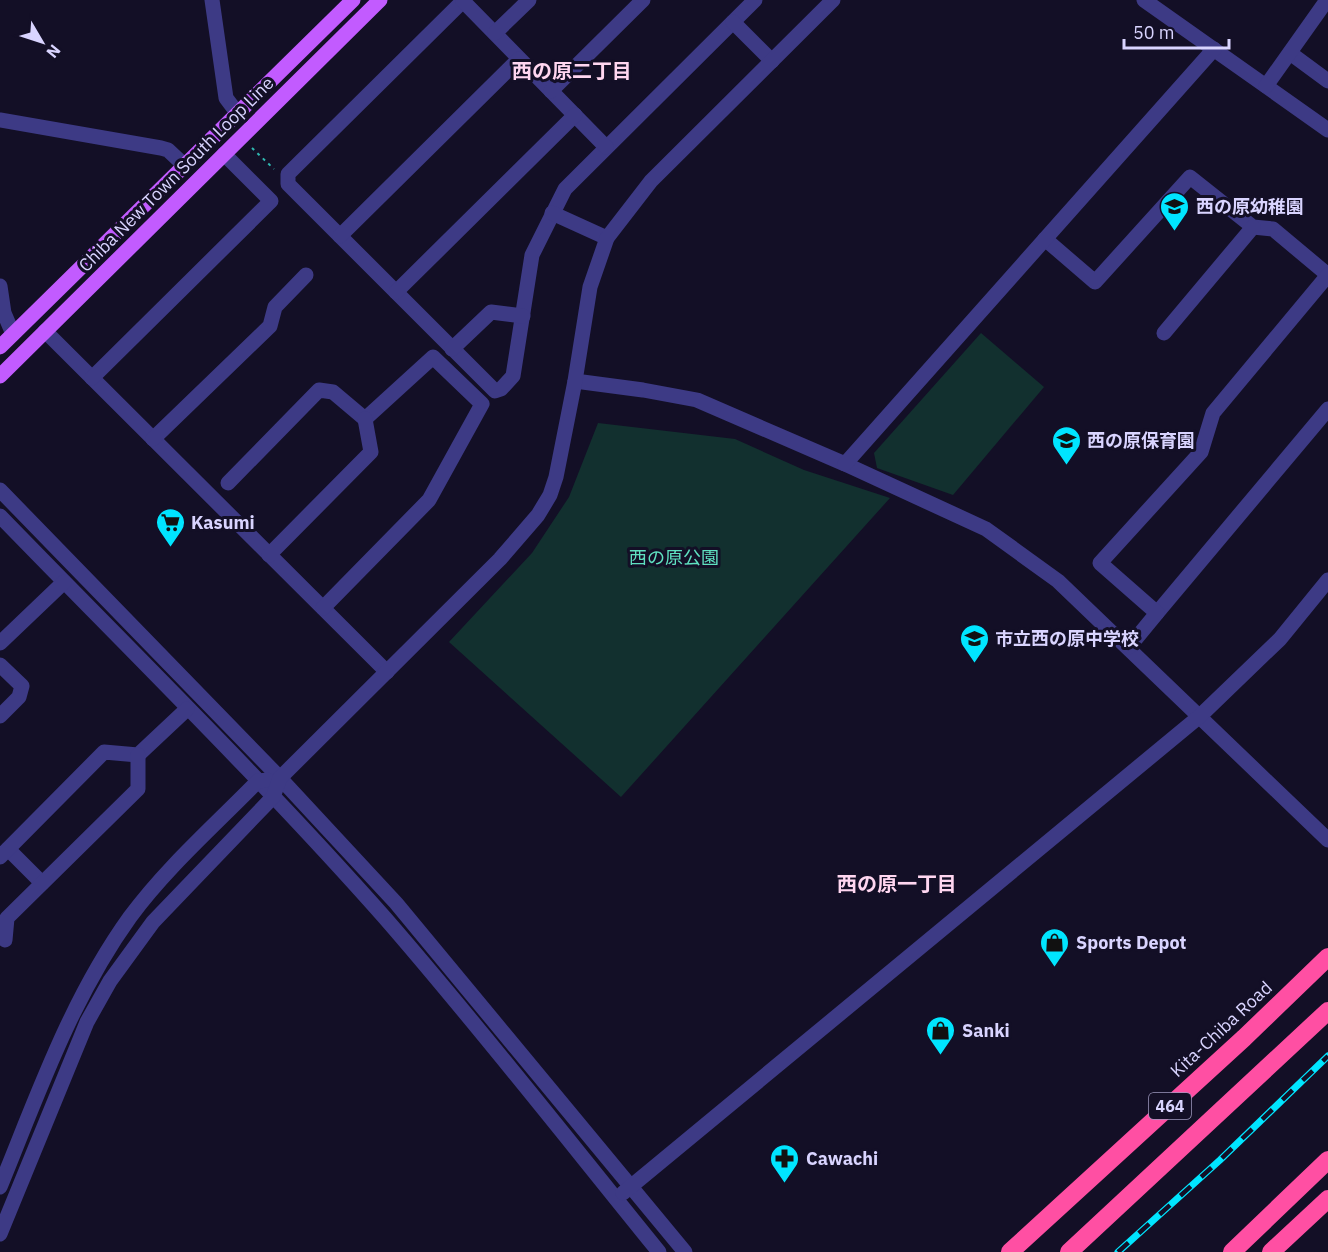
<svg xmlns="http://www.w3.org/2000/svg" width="1328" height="1252" viewBox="0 0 1328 1252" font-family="'IBM Plex Sans','Noto Sans JP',sans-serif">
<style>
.green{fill:#12302f}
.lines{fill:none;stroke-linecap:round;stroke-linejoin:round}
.path{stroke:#2fb8b0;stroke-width:2;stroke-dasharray:3 4.5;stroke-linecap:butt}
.minor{stroke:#3d3a85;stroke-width:15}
.major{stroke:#c25bff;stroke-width:15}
.highway{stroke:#ff4fa3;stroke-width:18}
.rail-casing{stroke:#00e5ff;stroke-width:7}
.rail{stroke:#130f26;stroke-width:4.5;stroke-dasharray:14;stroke-linecap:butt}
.labels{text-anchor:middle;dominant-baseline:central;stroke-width:6;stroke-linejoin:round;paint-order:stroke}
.shield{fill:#130f26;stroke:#9e99be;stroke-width:1.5}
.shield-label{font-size:16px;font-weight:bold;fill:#d9d4ff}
.street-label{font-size:18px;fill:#d9d4ff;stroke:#130f26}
.poi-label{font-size:18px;font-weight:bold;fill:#d9d4ff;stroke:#130f26;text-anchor:start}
.park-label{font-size:18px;fill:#5fe0c0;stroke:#130f26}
.neighbourhood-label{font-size:20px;font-weight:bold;fill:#ffd6f0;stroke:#130f26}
</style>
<rect width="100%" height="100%" fill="#130f26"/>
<g class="green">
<path d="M981,333l63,54 -91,108 -76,-27 -3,-15z"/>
<path d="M598,423l137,16 69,31 86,28 -269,299 -172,-155 83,-89 37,-56z"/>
</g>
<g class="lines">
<path class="path" d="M252,148l22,21"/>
<g class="minor">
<path d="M212,0l14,98 12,16"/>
<path d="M464,0l-176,174v10l207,207 6,-2 12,-13 19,-121 33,-66 190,-189"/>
<path d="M1144,0l184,130"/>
<path d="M463,1l143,146"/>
<path d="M733,22l39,39"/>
<path d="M495,33l34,-33"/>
<path d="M1290,53l38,28"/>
<path d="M1266,86l61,-86"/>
<path d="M551,91l92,-91"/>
<path d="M0,120l161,28 7,2 16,15"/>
<path d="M552,213l55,25"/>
<path d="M340,236l179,-177"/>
<path d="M1045,239l50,43 95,-105 63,50 20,2 55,46"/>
<path d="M0,286l4,27 9,21"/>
<path d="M396,292l179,-177"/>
<path d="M45,331l342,341"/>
<path d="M1164,333l89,-106"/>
<path d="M452,349l39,-37 32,4"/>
<path d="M92,378l179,-177 -47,-47"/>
<path d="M575,381l68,9 54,10 148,64 141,65 72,52 270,259"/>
<path d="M153,439l117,-113 5,-19 31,-32"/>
<path d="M845,464l369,-415"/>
<path d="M228,483l91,-93 14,2 32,27 68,-62 49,47 -53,96 -106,108"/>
<path d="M0,490l280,288 116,125 289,349"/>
<path d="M0,516c129,133 262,263 385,402 94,108 183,222 274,334"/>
<path d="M269,555l102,-103 -6,-33"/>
<path d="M1157,613l171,-204"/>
<path d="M0,643l64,-61"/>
<path d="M1129,647l28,-34 -57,-50 101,-111 12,-39 115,-138"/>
<path d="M0,665l22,21 -3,11 -19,19"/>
<path d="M8,849l34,34"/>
<path d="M0,857l104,-105 34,3 49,-46"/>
<path d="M5,940l2,-22 131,-129v-34"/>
<path d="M0,1187c38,-93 71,-188 130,-270 36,-49 85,-92 128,-136l10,-1"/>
<path d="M623,1193l577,-477 80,-77 48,-59"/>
<path d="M0,1234l87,-212 23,-41 43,-59 120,-125 7,-19 220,-219 38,-44 12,-20 6,-18 19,-96 15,-94 17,-49 44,-57 182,-181"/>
</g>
<g class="major">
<path d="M0,347l353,-347"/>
<path d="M0,376l380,-376"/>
</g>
<g class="highway">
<path d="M1010,1252l234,-214 84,-81"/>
<path d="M1069,1252l259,-241"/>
<path d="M1232,1252l96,-92"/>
<path d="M1271,1252l57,-53"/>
</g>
<defs>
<path id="rail" d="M1118,1252l102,-92 108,-104"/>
</defs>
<use href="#rail" class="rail-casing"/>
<use href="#rail" class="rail"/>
</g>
<defs>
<symbol id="school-pin" viewBox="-11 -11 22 30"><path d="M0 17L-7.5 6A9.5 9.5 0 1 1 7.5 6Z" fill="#00e5ff" stroke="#130f26"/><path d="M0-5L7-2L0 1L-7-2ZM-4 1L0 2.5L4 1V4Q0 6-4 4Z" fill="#111"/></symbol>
<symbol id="supermarket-pin" viewBox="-11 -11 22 30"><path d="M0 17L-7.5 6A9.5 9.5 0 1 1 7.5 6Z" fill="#00e5ff" stroke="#130f26"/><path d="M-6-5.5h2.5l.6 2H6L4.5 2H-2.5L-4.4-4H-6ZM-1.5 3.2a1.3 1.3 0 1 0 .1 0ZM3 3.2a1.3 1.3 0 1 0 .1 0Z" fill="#111"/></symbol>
<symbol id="shop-pin" viewBox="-11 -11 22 30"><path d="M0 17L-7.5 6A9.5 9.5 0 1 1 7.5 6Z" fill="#00e5ff" stroke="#130f26"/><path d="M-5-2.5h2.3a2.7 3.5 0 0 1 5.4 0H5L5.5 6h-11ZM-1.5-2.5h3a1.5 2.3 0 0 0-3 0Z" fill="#111"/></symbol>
<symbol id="pharmacy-pin" viewBox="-11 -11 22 30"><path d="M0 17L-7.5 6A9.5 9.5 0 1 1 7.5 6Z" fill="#00e5ff" stroke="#130f26"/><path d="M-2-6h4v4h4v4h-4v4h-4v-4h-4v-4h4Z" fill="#111"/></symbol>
</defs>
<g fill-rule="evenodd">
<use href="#school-pin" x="1158" y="190" width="33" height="45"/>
<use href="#school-pin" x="1050" y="424" width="33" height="45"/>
<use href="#supermarket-pin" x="154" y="506" width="33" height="45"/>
<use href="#school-pin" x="958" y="622" width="33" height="45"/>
<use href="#shop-pin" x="1038" y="926" width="33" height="45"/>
<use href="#shop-pin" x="924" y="1014" width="33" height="45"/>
<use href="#pharmacy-pin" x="768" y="1142" width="33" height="45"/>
</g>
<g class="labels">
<rect class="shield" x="1149" y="1093" width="42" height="26" rx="4.5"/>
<g class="shield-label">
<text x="1170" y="1106">464</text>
</g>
<g class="street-label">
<text transform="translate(176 174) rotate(-45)">Chiba New Town South Loop Line</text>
<text transform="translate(1221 1029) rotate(-43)">Kita-Chiba Road</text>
</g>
<g class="poi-label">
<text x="1196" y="206">西の原幼稚園</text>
<text x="1087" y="440">西の原保育園</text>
<text x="191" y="522">Kasumi</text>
<text x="995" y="638">市立西の原中学校</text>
<text x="1076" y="942">Sports Depot</text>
<text x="962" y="1030">Sanki</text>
<text x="806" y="1158">Cawachi</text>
</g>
<g class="park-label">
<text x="674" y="557">西の原公園</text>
</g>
<g class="neighbourhood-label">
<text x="572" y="70">西の原二丁目</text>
<text x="897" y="883">西の原一丁目</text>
</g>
</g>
<g transform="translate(42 42) rotate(129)" stroke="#130f26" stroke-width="4.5" paint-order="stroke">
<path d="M0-4.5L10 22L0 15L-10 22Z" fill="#d9d4ff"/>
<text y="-9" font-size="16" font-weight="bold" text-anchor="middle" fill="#d9d4ff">N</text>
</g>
<path d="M1124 39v9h105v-9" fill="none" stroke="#d9d4ff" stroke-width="3"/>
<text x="1133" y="39" font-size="18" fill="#d9d4ff" stroke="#130f26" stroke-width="4.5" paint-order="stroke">50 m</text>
</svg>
